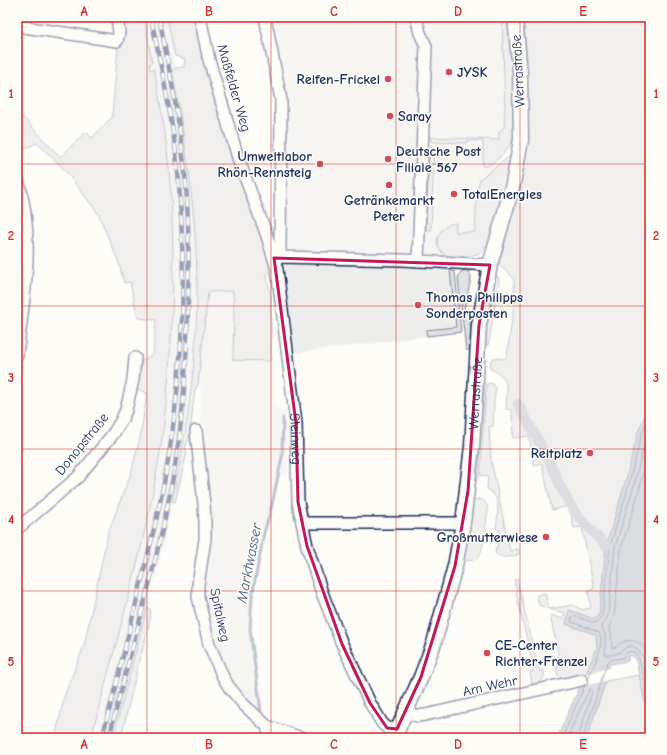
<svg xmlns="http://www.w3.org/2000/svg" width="667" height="755" viewBox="0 0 667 755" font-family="'Comic Neue',sans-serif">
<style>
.built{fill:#edeeec}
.green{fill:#e0e1e3;stroke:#7e88a0}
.water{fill:#b3b8c5;stroke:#76819c}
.pier{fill:#fdfcf7}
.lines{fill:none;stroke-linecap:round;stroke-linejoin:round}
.shore{stroke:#586687;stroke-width:1}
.stream{stroke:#76819c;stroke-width:3}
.canal{stroke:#b3b8c5;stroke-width:10}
.minor-casing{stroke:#1b2f5e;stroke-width:14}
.tertiary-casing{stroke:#1b2f5e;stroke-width:17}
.minor{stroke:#fdfcf7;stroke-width:11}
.tertiary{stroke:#fdfcf7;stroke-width:14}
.rail-casing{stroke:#1b2f5e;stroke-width:4.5}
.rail{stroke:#fdfcf7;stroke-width:3;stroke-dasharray:9;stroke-linecap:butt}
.marked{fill:none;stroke:#c2185b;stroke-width:3;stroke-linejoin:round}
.grid{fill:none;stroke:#d62828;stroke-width:1;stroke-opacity:0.55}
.poi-dot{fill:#d1495b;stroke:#fdfcf7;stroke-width:1.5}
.labels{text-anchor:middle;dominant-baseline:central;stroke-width:3;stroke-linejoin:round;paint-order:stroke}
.street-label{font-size:14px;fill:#1b2f5e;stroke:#fdfcf7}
.poi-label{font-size:14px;font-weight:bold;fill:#1b2f5e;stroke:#fdfcf7;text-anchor:start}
.water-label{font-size:15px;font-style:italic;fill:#49587d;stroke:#fdfcf7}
.neatline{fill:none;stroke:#d62828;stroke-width:1.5}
.grid-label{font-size:13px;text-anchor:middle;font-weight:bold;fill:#d62828}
</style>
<rect width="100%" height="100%" fill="#fdfcf7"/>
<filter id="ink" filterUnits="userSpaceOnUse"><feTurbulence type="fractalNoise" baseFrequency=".025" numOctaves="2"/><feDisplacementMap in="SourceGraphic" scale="8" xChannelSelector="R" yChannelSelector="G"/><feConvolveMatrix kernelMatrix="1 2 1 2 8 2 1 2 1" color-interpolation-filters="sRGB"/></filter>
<g filter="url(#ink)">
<g class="built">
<path d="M144,17h23l8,39 -2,2 3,10 -4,3 11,54 10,78 4,88 -3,59 -3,34 -13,93 -18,82 -38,147 -9,32h-22l43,-159 12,-51 10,-53 11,-75v-251l-13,-80 -4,1 -1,-6 3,-1z"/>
<path d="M269,17h234l4,93 -8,63 -17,61 -27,19 -2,21 7,58 -166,21 -6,-46 -3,-57 1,-144z"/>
<path d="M233,290l2,18 -2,22 34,32h8v46l11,3 2,65h-11l-3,37h-8l-17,82 3,36 13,90 -14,-12 -30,-42 -19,-71 -3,-163 3,-41 -4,-8 3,-29 6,-63z"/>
</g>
<g class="green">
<path d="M123,17h21l8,46 -3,1 1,6 4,-1c5,27 10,54 13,81 5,42 6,84 6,126 -1,67 -5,134 -17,200 -16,89 -43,175 -65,262h-36l10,-44 19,-48 24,-113 23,-60 9,-35 7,-45 -13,-5 3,-13 5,-14 11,-7 3,-34 -18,-2 -8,-36 -6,1 -5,-20 -21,-50 -34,-44 -27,-26 -20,9v-41l43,46 26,-25 6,6 20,-21 6,-72z"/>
<path d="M167,17h28l75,246 -3,13 4,22v63l-38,-1c0,-23 2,-46 0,-69l-25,1 -10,92 -3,6 -6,50 -4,8 2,4 -12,50 -3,-1c15,-69 25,-140 25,-210 0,-75 -11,-148 -25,-220l4,-3 8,-1 1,-8 -10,-3z"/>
<path d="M502,17h7l7,61 -2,57 -3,9 -8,10 -12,10 -6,3 -2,-2v-24h-16l-1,2 -33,-1 -2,-1 -1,-4 69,3v-8l5,-5 1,-19z"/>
<path d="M521,17h129v387l-44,142 -7,69 -5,4 -24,-9 -4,14 30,11 1,13 -11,26 -24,4 -4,-3 -2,-8 5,-1 -11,-51 13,4 2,-6 -16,-4 -10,-4 -2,-10 8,-2 4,16 24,-4 9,5 9,-2 -3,-18 6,-1 -12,-62 -8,1 -5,-22 -17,4 -10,-47 -8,2 -5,-29 -16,2 -1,-28 -6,-1c1,-18 5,-34 -16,-40l1,-9 3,-2 10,1 3,-3 8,-58 -1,-18 -3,-5 -9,-7 -4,-6 22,-81z"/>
<path d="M514,153c-5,21 -17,90 -35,100 -7,3 -13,4 -21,3 -4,0 -8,0 -12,-1 -17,-9 -7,-31 10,-32v9h19l2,-41 3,-12z"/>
<path d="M429,154h5l-3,76h-5z"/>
<path d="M450,270l5,2 6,60 -34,4 -1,-6 30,-3z"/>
<path d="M465,270l4,2 2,6 -7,32 5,3 2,17 -2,20h-3l-8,-72 2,-5z"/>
<path d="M495,276l3,1 1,4 -10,61 -1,3 -4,-1 3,-25z"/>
<path d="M484,382l1,2 -7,95 -3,-1 7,-95z"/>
<path d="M490,383l3,1 3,4 -2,13 -1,25 -4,1 2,33 19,91 8,-2 1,5c-8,3 -16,5 -23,0l-1,-6h2l3,-18 -4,-1c2,-16 6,-32 -9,-40l1,-13 -8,-1 6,-84 1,-7z"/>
<path d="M474,500c8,-2 13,1 14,10 -2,9 -4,40 -9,46 -4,5 -10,5 -15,4l-1,-3 9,-54z"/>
<path d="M517,579l22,92 5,-1v7l-5,6 -7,1 -2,-12 4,-2 -18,-77 1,-1 -3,-12z"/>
<path d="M147,608l4,2 -3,20 -9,31 -18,77h-8z"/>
<path d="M639,675l11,49v14h-63l19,-57z"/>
</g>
<path class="water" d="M650,404v320l-14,-63 -5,-6 -3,1v5l-18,3 -23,74h-30l40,-90 -1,-13 -30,-11 3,-14 25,9 5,-4 7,-69 17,-56 15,-58z"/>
<path class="pier" d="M610,668l-4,13 -26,6 5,-13z"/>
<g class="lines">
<g class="shore">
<path d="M650,427l-3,8 -15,57 -17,55 -7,69 -7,11 4,7v21c3,0 10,0 13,-2 8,-3 8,-10 18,-5l8,10 6,24"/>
<path d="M650,446l-12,48 -17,55 -7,68 -5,10 2,6 1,15c5,0 5,-3 9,-5 13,-8 24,3 29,14"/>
<path d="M588,678c5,-11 19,-36 10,-46l-26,-10 -1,-3 1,-2 2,-1 21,7 7,-7 8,-70 17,-55 15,-58 8,-19"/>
<path d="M562,738l23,-53"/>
<path d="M567,738l22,-48 2,-1 1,3 -14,46"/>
<path d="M583,738l24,-75 3,-3 13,-2 4,-6c3,-1 4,-1 7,0 9,7 13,42 16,54"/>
</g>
<path class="stream" d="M261,712l-11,-83 2,-33 12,-63 8,-28 10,-48 1,-39"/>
<path class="canal" d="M518,404l32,58 10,24 12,22 16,19 18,19"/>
<defs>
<g id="minor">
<path id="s1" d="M200,17l9,43 30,101 27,72 11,36 19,154 2,79 9,44 14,44 21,54 28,59 12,20 5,5 10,1"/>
<path d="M265,17l16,83 -1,157"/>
<path d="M416,17l4,16 6,13 -8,215"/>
<path d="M17,26l100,15 2,-8 -2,-16"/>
<path d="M17,177c19,58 7,119 0,178"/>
<path d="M274,258l6,-1 122,3 88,5"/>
<path d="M196,431l8,73 1,18v17l-7,46v12l11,47 14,33 6,10 15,18 23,21 35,12"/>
<path d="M302,523h161"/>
<path d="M17,529l61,-52 35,-43 8,-13 5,-11 7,-30 2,-22"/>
<path d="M404,713l14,3 7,-1 157,-35"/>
<path d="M267,726l3,12"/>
</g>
<g id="tertiary">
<path id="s2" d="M394,738l27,-61 13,-34 21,-77 8,-43 9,-77 7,-121 11,-60 23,-81 8,-44 -1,-67 -5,-56"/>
</g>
</defs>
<use href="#minor" class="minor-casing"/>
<use href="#tertiary" class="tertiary-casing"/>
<use href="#minor" class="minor"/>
<use href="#tertiary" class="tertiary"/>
<defs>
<g id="rail">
<path d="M102,738c12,-46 24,-93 35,-139 15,-60 30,-119 37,-180 10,-77 11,-158 5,-235 -4,-56 -17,-112 -28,-167"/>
<path d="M109,738c21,-86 48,-173 64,-261 11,-59 14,-116 15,-175 1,-40 1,-79 -2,-118 -5,-56 -16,-112 -27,-167"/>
</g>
</defs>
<use href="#rail" class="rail-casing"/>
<use href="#rail" class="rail"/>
</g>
</g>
<path d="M0 0H667V755H0ZM274,258l216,7 -11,60 -11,166 -13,75 -34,111 -24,52 -10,-1 -17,-25 -28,-59 -35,-98 -9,-44 -2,-79z" fill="#fdfcf7" fill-opacity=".55" fill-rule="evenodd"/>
<path class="marked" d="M274,258l216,7 -11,60 -11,166 -13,75 -34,111 -24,52 -10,-1 -17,-25 -28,-59 -35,-98 -9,-44 -2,-79z"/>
<path class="grid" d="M147,17v721M271,17v721M396,17v721M520,17v721M17,164h633M17,306h633M17,449h633M17,591h633"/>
<g class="poi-dot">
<circle cx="449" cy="72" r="4"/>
<circle cx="388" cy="79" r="4"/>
<circle cx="390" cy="116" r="4"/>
<circle cx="388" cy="159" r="4"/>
<circle cx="320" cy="164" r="4"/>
<circle cx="389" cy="185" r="4"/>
<circle cx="454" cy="194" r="4"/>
<circle cx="418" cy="305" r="4"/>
<circle cx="590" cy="453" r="4"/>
<circle cx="546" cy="537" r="4"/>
<circle cx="487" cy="653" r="4"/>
</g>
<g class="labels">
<g class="street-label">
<text transform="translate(518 71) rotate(-93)">Werrastraße</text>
<text transform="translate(234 88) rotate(74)">Maßfelder Weg</text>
<text stroke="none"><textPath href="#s2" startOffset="357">Werrastraße</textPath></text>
<text stroke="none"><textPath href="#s1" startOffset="435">Steinweg</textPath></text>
<text transform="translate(82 444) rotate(-51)">Donopstraße</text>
<text transform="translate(220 615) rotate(78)">Spitalweg</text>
<text transform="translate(490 686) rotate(-12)">Am Wehr</text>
</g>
<g class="poi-label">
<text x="457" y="72">JYSK</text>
<text x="380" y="79" text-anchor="end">Reifen-Frickel</text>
<text x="398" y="116">Saray</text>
<text x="396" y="151">Deutsche Post<tspan x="396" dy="16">Filiale 567</tspan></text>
<text x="312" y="156" text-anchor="end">Umweltlabor<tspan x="312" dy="16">Rhön-Rennsteig</tspan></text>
<text x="462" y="194">TotalEnergies</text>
<text x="389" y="200" text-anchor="middle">Getränkemarkt<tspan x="389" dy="16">Peter</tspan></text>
<text x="426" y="297">Thomas Philipps<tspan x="426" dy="16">Sonderposten</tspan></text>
<text x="582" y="453" text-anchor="end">Reitplatz</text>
<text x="538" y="537" text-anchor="end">Großmutterwiese</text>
<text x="495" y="645">CE-Center<tspan x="495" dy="16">Richter+Frenzel</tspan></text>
</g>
<g class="water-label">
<text transform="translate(249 563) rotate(-79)">Marktwasser</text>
</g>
</g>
<rect width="667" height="755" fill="none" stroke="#fdfcf7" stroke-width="44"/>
<rect x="22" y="22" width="623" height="711" class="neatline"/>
<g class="grid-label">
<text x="84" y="16">A</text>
<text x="209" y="16">B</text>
<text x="334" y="16">C</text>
<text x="458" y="16">D</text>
<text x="583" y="16">E</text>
<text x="11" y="98">1</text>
<text x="656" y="98">1</text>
<text x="11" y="240">2</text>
<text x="656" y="240">2</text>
<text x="11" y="382">3</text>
<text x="656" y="382">3</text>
<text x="11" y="524">4</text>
<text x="656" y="524">4</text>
<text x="11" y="666">5</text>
<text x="656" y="666">5</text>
<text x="84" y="749">A</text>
<text x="209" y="749">B</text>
<text x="334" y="749">C</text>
<text x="458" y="749">D</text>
<text x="583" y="749">E</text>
</g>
</svg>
